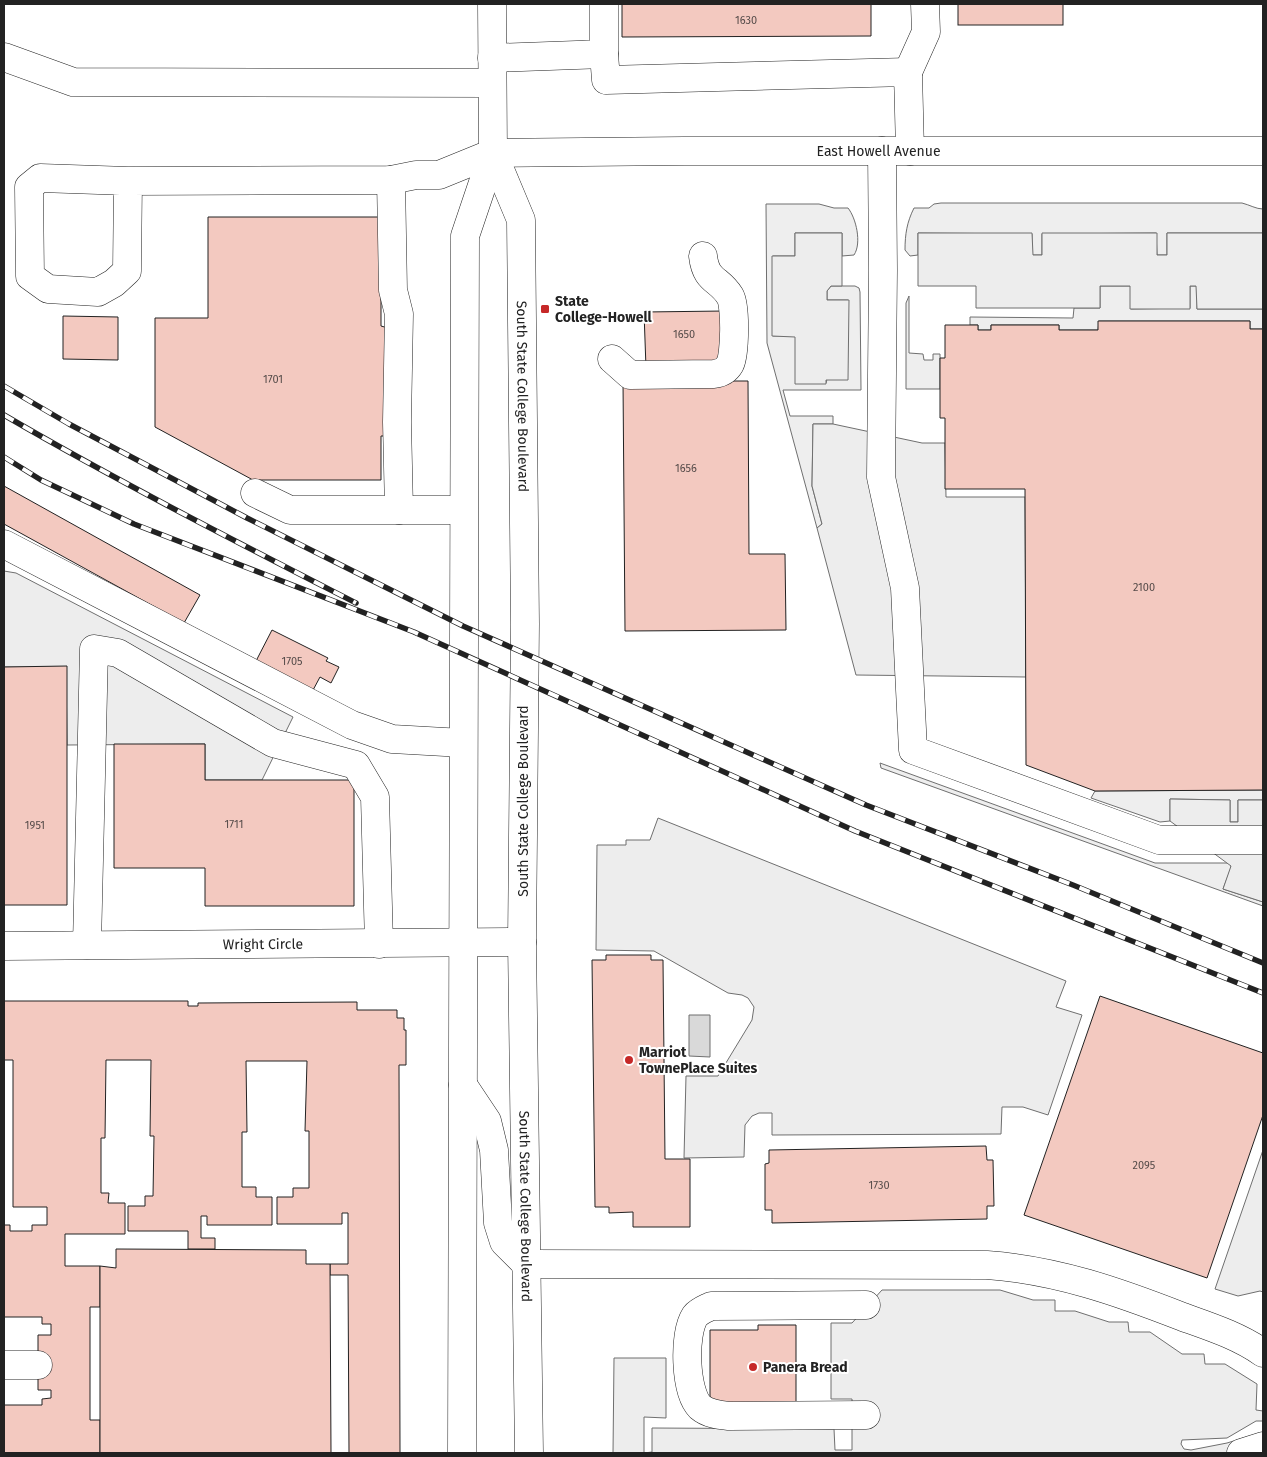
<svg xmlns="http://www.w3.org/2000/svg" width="1267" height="1457" viewBox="0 0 1267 1457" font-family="'Fira Sans',sans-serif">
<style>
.green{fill:#eee;stroke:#6f6f6f}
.parking{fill:#ededed;stroke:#6f6f6f}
.water{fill:#d9d9d9;stroke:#6f6f6f}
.building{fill:#f3c9c0;stroke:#222}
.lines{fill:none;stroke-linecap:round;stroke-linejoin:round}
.minor-casing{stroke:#222;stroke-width:29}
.major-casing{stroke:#222;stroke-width:29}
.minor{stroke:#fff;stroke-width:28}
.major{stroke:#fff;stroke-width:28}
.rail-casing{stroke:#222;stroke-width:5.5}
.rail{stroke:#fff;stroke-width:4;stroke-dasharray:11;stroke-linecap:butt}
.poi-dot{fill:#c62828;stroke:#fff;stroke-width:2}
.labels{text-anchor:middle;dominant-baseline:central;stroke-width:4;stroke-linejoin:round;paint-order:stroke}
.number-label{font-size:11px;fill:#564c4a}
.street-label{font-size:14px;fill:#222;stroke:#fff}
.poi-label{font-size:14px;font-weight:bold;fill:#222;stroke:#fff;text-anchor:start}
</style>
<rect width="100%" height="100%" fill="#fff"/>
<g class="green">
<path d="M941,203h301c8,2 14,6 21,6v24h-96v22h-10l-1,-22 -114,1v21h-10v-21l-114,-1v22l-8,1 -5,-6c0,-16 2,-28 9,-42h15l5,-4z"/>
<path d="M766,204h53l15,4h14c8,10 14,35 6,47l-12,1v-23h-47v23h-22v80h22l31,47 22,-83h-21v-9l4,-5h24l4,2 1,4 1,98h-78l7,26h43v8h-20l-1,62 10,38 -5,4 -50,-185z"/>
<path d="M1100,286h31v23l59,-1v-22h7v23h66v20h-13v-8h-151l-1,9h-39v-5h-68v5h-13v-5h-8v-8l103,1 1,-10h26z"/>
<path d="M909,296v57l14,1 1,6h9v-6h7v35h-34v-86z"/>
<path d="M880,763l275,100h73l3,2v3l-8,21 40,13v4l-382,-138z"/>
<path d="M1263,790v10h-25v22h-8v-22l-60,-1v22l-10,1 -69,-24 4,-7z"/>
</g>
<g class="parking">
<path d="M795,233h47v53h-11l-4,5v9h22l-1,80h-22v4h-31v-47l-23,-1v-80h23z"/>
<path d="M918,233h114l1,22h9v-22h115v22h10v-22h96v76h-66l-1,-23h-6v23h-60v-23h-30v22h-124v-22h-58z"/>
<path d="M813,424h20l89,19h23l1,54h79l1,180 -170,-2 -39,-147 5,-4 -10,-38z"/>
<path d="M4,571l12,2 277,144 -31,63h-57v-36l-138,1 -1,-78h-62z"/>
<path d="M1170,799l60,1v22h8v-22h25v102l-40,-13 8,-23 -61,-45z"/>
<path d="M658,818l408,163 -10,26 26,8 -34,100 -25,-8h-21l-1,27 -229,1v-22h-13l-7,3 -7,9 -1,32 -60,1 2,-82h32l34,-56 2,-13 -6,-9 -6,-3 -14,-2 -74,-42 -58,-1 1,-105h29v-5h24z"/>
<path d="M1263,1150v142l-3,-1 -22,5 -23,-7z"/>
<path d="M882,1290h118l33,10h22v11h20l34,11h19l1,10h21l32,22h22l1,10h20l32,20 -1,26 7,1v10h-7l-29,17 -45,2 -1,4 3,5 7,1 36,-7 36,-11v21h-650l1,-95h52v60l-22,-1v36l8,-1v-24l182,1 1,21h17v-51h-21v-76h21z"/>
</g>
<path class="water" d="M689,1015h21v42l-21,-1z"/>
<g class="building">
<path d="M622,4h249v32l-249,1z"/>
<rect x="958" y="4" width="105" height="21"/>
<path d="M208,217h173v109l7,2 -3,108h-4v44h-128l-98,-53v-109h53z"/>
<path d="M724,311v45l-11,12h-67l-2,-56z"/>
<path d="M63,316l55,1v43l-55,-1z"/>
<path d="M1098,321h152v8h13v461l-168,1 -69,-26 -1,-276h-80v-71h-5v-60h5v-33h33v5h13v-5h68v5h39z"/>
<path d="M623,381h125l1,173h36l1,76 -161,1z"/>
<path d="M4,486l196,109 -16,28 -180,-99z"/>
<path d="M272,630l56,28 -2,3 13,6 -8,16 -11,-6 -8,15 -56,-31z"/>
<path d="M67,666v239h-63v-238z"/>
<path d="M114,744h91v36h149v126h-149v-38h-91z"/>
<path d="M606,955h45v5h12l2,199h25v68h-57v-15l-24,1v-6h-14l-3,-247h14z"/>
<path d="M1100,996l163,57v62l-56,163 -183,-63z"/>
<path d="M4,1001h184v5h10v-3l159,-1v8h40v8h7v12h2v35h-7l1,388h-51l-1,-178h-18v-11h18v-51h-6v11h-65v-27h16v-9h16v-57h-4l2,-70h-61l1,71h-5v55h14v10h16v28h-65v-9h-6v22h14v11h-27v-18h-60v-25h17v-10h8l1,-60h-4l1,-76h-45l-1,78h-4v55h8l-1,10h17v31h-60v32h35v41h-10v113h10v33h-96v-48h38v-6l9,-1v-8h-13v-55h13v-11h-9v-7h-38v-92h6v6h22v-6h15v-18h-34v-147h-9z"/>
<path d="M986,1146l1,14h6l1,46h-7v13l-215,4v-13h-7v-46l4,-1v-13z"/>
<path d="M116,1249l190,1v14h24l1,189h-231v-187l16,2z"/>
<path d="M758,1325h38v79h-86v-74h48z"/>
</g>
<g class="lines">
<defs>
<g id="minor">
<path d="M604,54l2,26 302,-8 2,79"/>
<path d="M4,57l69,25 419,1"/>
<path d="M492,58l112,-4v-50"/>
<path d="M908,72l18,-40 -1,-28"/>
<path d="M882,151l1,119 -2,207 24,111 8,162 246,90h104"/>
<path d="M391,180l2,110 6,24 -2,108 2,88"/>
<path id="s1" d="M128,181l-1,90 -13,12 -16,9 -50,-3 -18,-13 -1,-89 11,-9 88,3 263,-1 25,-5h23l54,-22 191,-2h579"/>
<path d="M612,359l18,16 84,-1c7,-1 12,-3 16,-10 5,-10 6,-58 0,-68 -11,-18 -24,-14 -27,-40"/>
<path d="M255,493l35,17h173"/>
<path d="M4,544l348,181 40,14 71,4"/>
<path d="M87,945l7,-296 24,4 155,90 83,22 19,32 4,147"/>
<path id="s2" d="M4,946l518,-4"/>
<path d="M526,1264l461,1c70,5 132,27 196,52 28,10 56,19 80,36"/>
<path d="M4,1365h34"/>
<path d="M866,1415l-137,1c-10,-1 -21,-2 -29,-9 -15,-15 -17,-73 -5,-91 4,-5 10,-7 16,-10l155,-1"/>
<path d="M1241,1453l22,-7"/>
</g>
<g id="major">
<path id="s3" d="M493,153l28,67 4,404 -3,318 7,511"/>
<path d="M463,1085l24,36 7,29 4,73 6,19 22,22"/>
<path d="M462,1453l3,-1217 28,-83 -1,-149"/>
</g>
</defs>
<use href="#minor" class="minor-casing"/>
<use href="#major" class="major-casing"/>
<use href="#minor" class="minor"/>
<use href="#major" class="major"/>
<defs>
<g id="rail">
<path d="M4,386l65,38 178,94 216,108 403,179 207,80 190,78"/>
<path d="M4,415c115,67 233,127 352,188"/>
<path d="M4,457l37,23 93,44 280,108 441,199 408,162"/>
</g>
</defs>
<use href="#rail" class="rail-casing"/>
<use href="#rail" class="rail"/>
</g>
<g class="poi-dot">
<rect x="540" y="304" width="10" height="10" rx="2.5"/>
<circle cx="629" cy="1060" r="5"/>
<circle cx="753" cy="1367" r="5"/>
</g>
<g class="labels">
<g class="number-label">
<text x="746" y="20">1630</text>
<text x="684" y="334">1650</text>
<text x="273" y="379">1701</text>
<text x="686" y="468">1656</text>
<text x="1144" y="587">2100</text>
<text x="292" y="661">1705</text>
<text x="234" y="824">1711</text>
<text x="35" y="825">1951</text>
<text x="1144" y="1165">2095</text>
<text x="879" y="1185">1730</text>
</g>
<g class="street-label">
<text stroke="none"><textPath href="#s1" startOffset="1145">East Howell Avenue</textPath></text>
<text stroke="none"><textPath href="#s3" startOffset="249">South State College Boulevard</textPath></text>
<text transform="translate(523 801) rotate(-90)">South State College Boulevard</text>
<text stroke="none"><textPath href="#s2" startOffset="259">Wright Circle</textPath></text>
<text stroke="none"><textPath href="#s3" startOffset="1059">South State College Boulevard</textPath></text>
</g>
<g class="poi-label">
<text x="555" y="301">State<tspan x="555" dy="16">College-Howell</tspan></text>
<text x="639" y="1052">Marriot<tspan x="639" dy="16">TownePlace Suites</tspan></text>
<text x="763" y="1367">Panera Bread</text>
</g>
</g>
<rect width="1267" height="1457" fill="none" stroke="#222222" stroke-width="10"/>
</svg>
